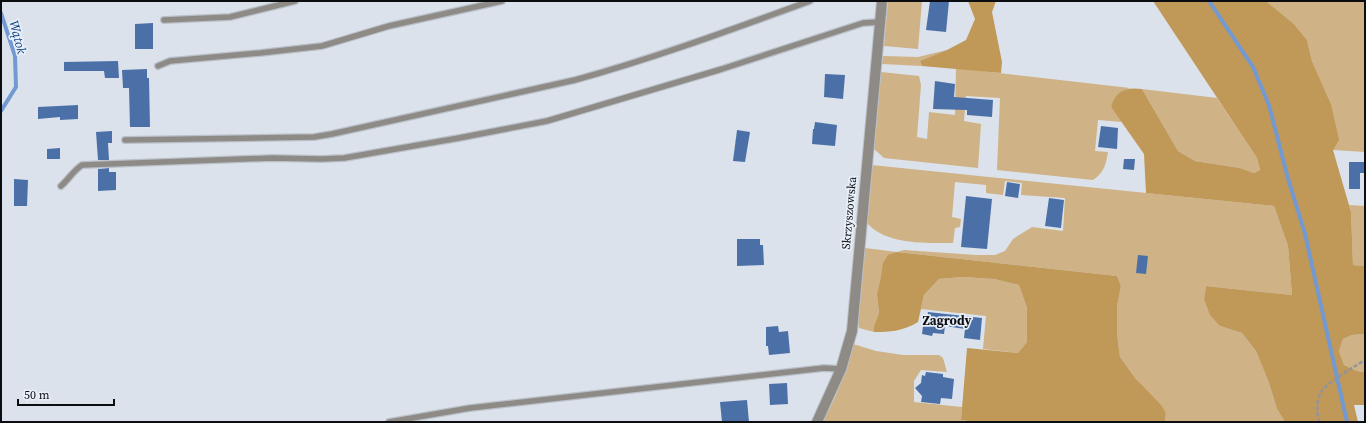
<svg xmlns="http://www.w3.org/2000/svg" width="1366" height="423" viewBox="0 0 1366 423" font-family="'Source Serif 4',serif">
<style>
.green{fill:#cfb285}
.forest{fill:#c09857}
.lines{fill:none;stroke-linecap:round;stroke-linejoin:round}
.stream{stroke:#7399d3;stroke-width:4}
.building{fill:#4b70a7}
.lane-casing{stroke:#bac0c8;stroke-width:8}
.street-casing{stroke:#bac0c8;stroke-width:12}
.path{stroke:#90959c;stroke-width:2.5;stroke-dasharray:4 2;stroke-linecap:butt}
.lane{stroke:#8e8b87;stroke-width:5.5}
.street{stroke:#8e8b87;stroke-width:10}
.labels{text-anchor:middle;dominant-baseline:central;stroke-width:3.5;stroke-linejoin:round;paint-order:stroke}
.street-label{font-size:12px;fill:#0b0d10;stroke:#e8eff8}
.water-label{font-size:13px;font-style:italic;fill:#083b7f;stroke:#e8eff8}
.neighbourhood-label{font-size:13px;font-weight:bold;fill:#0b0d10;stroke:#e8eff8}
</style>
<rect width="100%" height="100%" fill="#dbe2eb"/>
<g class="green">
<path d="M888,1h34l-4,48 -34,-3z"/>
<path d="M1266,1h99v151l-32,-2 -2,-46 -19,-43 -5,-21 -13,-16z"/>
<path d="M947,50l-27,11 2,5 -40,-2 1,-8 35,1z"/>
<path d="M956,68l174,20 -9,4 -10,15 11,15 -24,-2 -3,31 13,1c-2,12 -4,21 -15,28l-96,-10 3,-72 -34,-2 -2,25 17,3 -3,44 -94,-10 -10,-9 7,-77 38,4 2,9 -4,52 10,2 2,-27 26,3z"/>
<path d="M1142,89l75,9 40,60 3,12 -6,3 -14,-5 -45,-7 -17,-10z"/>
<path d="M872,165l402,41 14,40 4,49 -86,-9 -2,13 16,27 22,7 14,18 13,32 8,26 8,13h-120l1,-9 -30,-34 -16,-22 -3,-24v-26l4,-21 -4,-10 -220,-24 -20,43 2,18 -5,13v6l-15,-4 -2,-8 8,-72 32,4 7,-2 72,5h19l10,-4 8,-12 19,-12 31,4 2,-33 -44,-3 1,-12 -17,-2 -2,14 -17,-2v-8l-31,-3 -3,35 9,2 -1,8 -5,1 -2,15c-26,0 -67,2 -86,-20z"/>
<path d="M1349,205l16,1v60l-12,-1 -2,-53z"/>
<path d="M963,277l31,2 25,6 8,23v34l-9,11 -35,-4 3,-33 -65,-7 3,-14 15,-16z"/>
<path d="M1365,334v38l-8,-1 -13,-6 -5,-14 4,-12 9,-4z"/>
<path d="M853,344l23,7 27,4h36l4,3 4,14 -26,-2 -7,11v21l48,5 -1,13 15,2h-153l13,-27z"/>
</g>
<g class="forest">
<path d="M968,1h28l-4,11 10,50 -1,11 -79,-7 -2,-5 27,-11 19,-10 9,-21z"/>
<path d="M1153,1h113l28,23 13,16 5,21 19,43 8,36 -6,10 18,62 2,53 12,1v68l-13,1 -9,4 -4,12 5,14 13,6 8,1v33h-11l4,17h-73l-8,-13 -8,-26 -13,-32 -14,-18 -22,-7 -10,-11 -6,-16 2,-13 86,9 -4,-49 -14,-40 -128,-13 -2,-39 -33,-47c5,-17 15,-20 31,-18l36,62 17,10 45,7 14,5 6,-3 -3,-12z"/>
<path d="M897,252l220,24 4,10 -4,21v26l3,24 16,22 25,26 5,8 -1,9h-189l-15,-2 6,-72 51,5 9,-11v-34l-8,-23 -25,-6 -31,-2 -24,2 -15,16 -6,27c-14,9 -28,10 -44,10v-6l5,-13 -2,-18 4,-18 2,-14 5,-8z"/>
</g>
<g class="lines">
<g class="stream">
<path d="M1209,1l44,66 16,38 18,70 18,59 42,188"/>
<path d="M1,13l14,43 1,31 -15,24"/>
</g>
</g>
<g class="building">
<path d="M930,1h19l-3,31 -20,-2z"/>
<path d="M153,23v26h-18v-25z"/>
<path d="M118,61l1,17h-14l-1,-7h-40v-9z"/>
<path d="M147,69v9h2l1,49h-20l-1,-39h-6l-1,-18z"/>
<path d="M825,74l20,1 -2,24 -19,-2z"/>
<path d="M935,81l20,3 -1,13 39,3 -1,17 -25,-2v-5l-34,-1z"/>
<path d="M78,105v14l-18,1v-3l-22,2v-12z"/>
<path d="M815,122l22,3 -2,21 -23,-2 1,-15h1z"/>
<path d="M1101,126l17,2 -1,21 -19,-2z"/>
<path d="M737,130l13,2 -5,30 -12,-1z"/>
<path d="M112,131v12h-4l1,17h-11l-2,-28z"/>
<path d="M60,148v11h-13v-10z"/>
<path d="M1124,159h11l-1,11 -11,-1z"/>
<path d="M1349,162h16v11h-5v16h-11z"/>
<path d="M109,168v4h7v18l-18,1v-22z"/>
<path d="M14,179l14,1 -1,26h-13z"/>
<path d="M1007,182l13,2 -2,14 -13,-2z"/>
<path d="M966,196l26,3 -5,50 -26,-2z"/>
<path d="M1049,198l15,2 -3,28 -16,-2z"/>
<path d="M737,239h23v6h3l1,20 -27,1z"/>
<path d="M1138,255l10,1 -2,18 -10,-1z"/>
<path d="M928,312l54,6 -2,22 -16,-2 1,-9 -20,-3 -1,8 -11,-1 -1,3 -10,-2 2,-16 3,1z"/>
<path d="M778,326l1,6 9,-1 2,22 -21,2 -1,-9h-2v-19z"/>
<path d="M926,372l17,2v3l11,2 -2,20 -11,-1 -1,6 -19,-2 1,-6 -7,-8 6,-5 1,-8 3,1z"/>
<path d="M787,383l1,21 -18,1 -1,-21z"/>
<path d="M747,400l2,22h-27l-2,-20z"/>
</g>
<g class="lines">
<defs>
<g id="lane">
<path d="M164,20l66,-3 65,-16"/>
<path d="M158,66l12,-5 90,-8 62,-7 67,-20 113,-25"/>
<path d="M125,140l189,-3 18,-3 243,-54c80,-22 158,-51 235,-79"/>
<path d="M61,186c8,-7 12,-15 21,-21l190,-7 50,1 22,-1 115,-20 88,-17 175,-52 141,-46 17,-1"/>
<path d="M389,422l81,-14 354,-40 17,1"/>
</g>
<path id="street" d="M817,422l24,-53 11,-38 30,-330"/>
</defs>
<use href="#lane" class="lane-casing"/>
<use href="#street" class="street-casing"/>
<path class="path" d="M1319,422c-2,-9 -3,-19 1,-28 3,-9 35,-28 45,-34"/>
<use href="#lane" class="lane"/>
<use href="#street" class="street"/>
</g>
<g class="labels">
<g class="street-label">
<text transform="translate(849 213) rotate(-85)">Skrzyszowska</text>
</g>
<g class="water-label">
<text transform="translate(18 37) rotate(75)">Wątok</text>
</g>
<g class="neighbourhood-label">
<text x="947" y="320">Zagrody</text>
</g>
</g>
<rect width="1366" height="423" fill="none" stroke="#0b0d10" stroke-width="4"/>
<path d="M18 399v6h96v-6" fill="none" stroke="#0b0d10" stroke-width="2"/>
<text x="24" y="399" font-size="12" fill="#0b0d10" stroke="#e8eff8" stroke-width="3" paint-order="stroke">50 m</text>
</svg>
